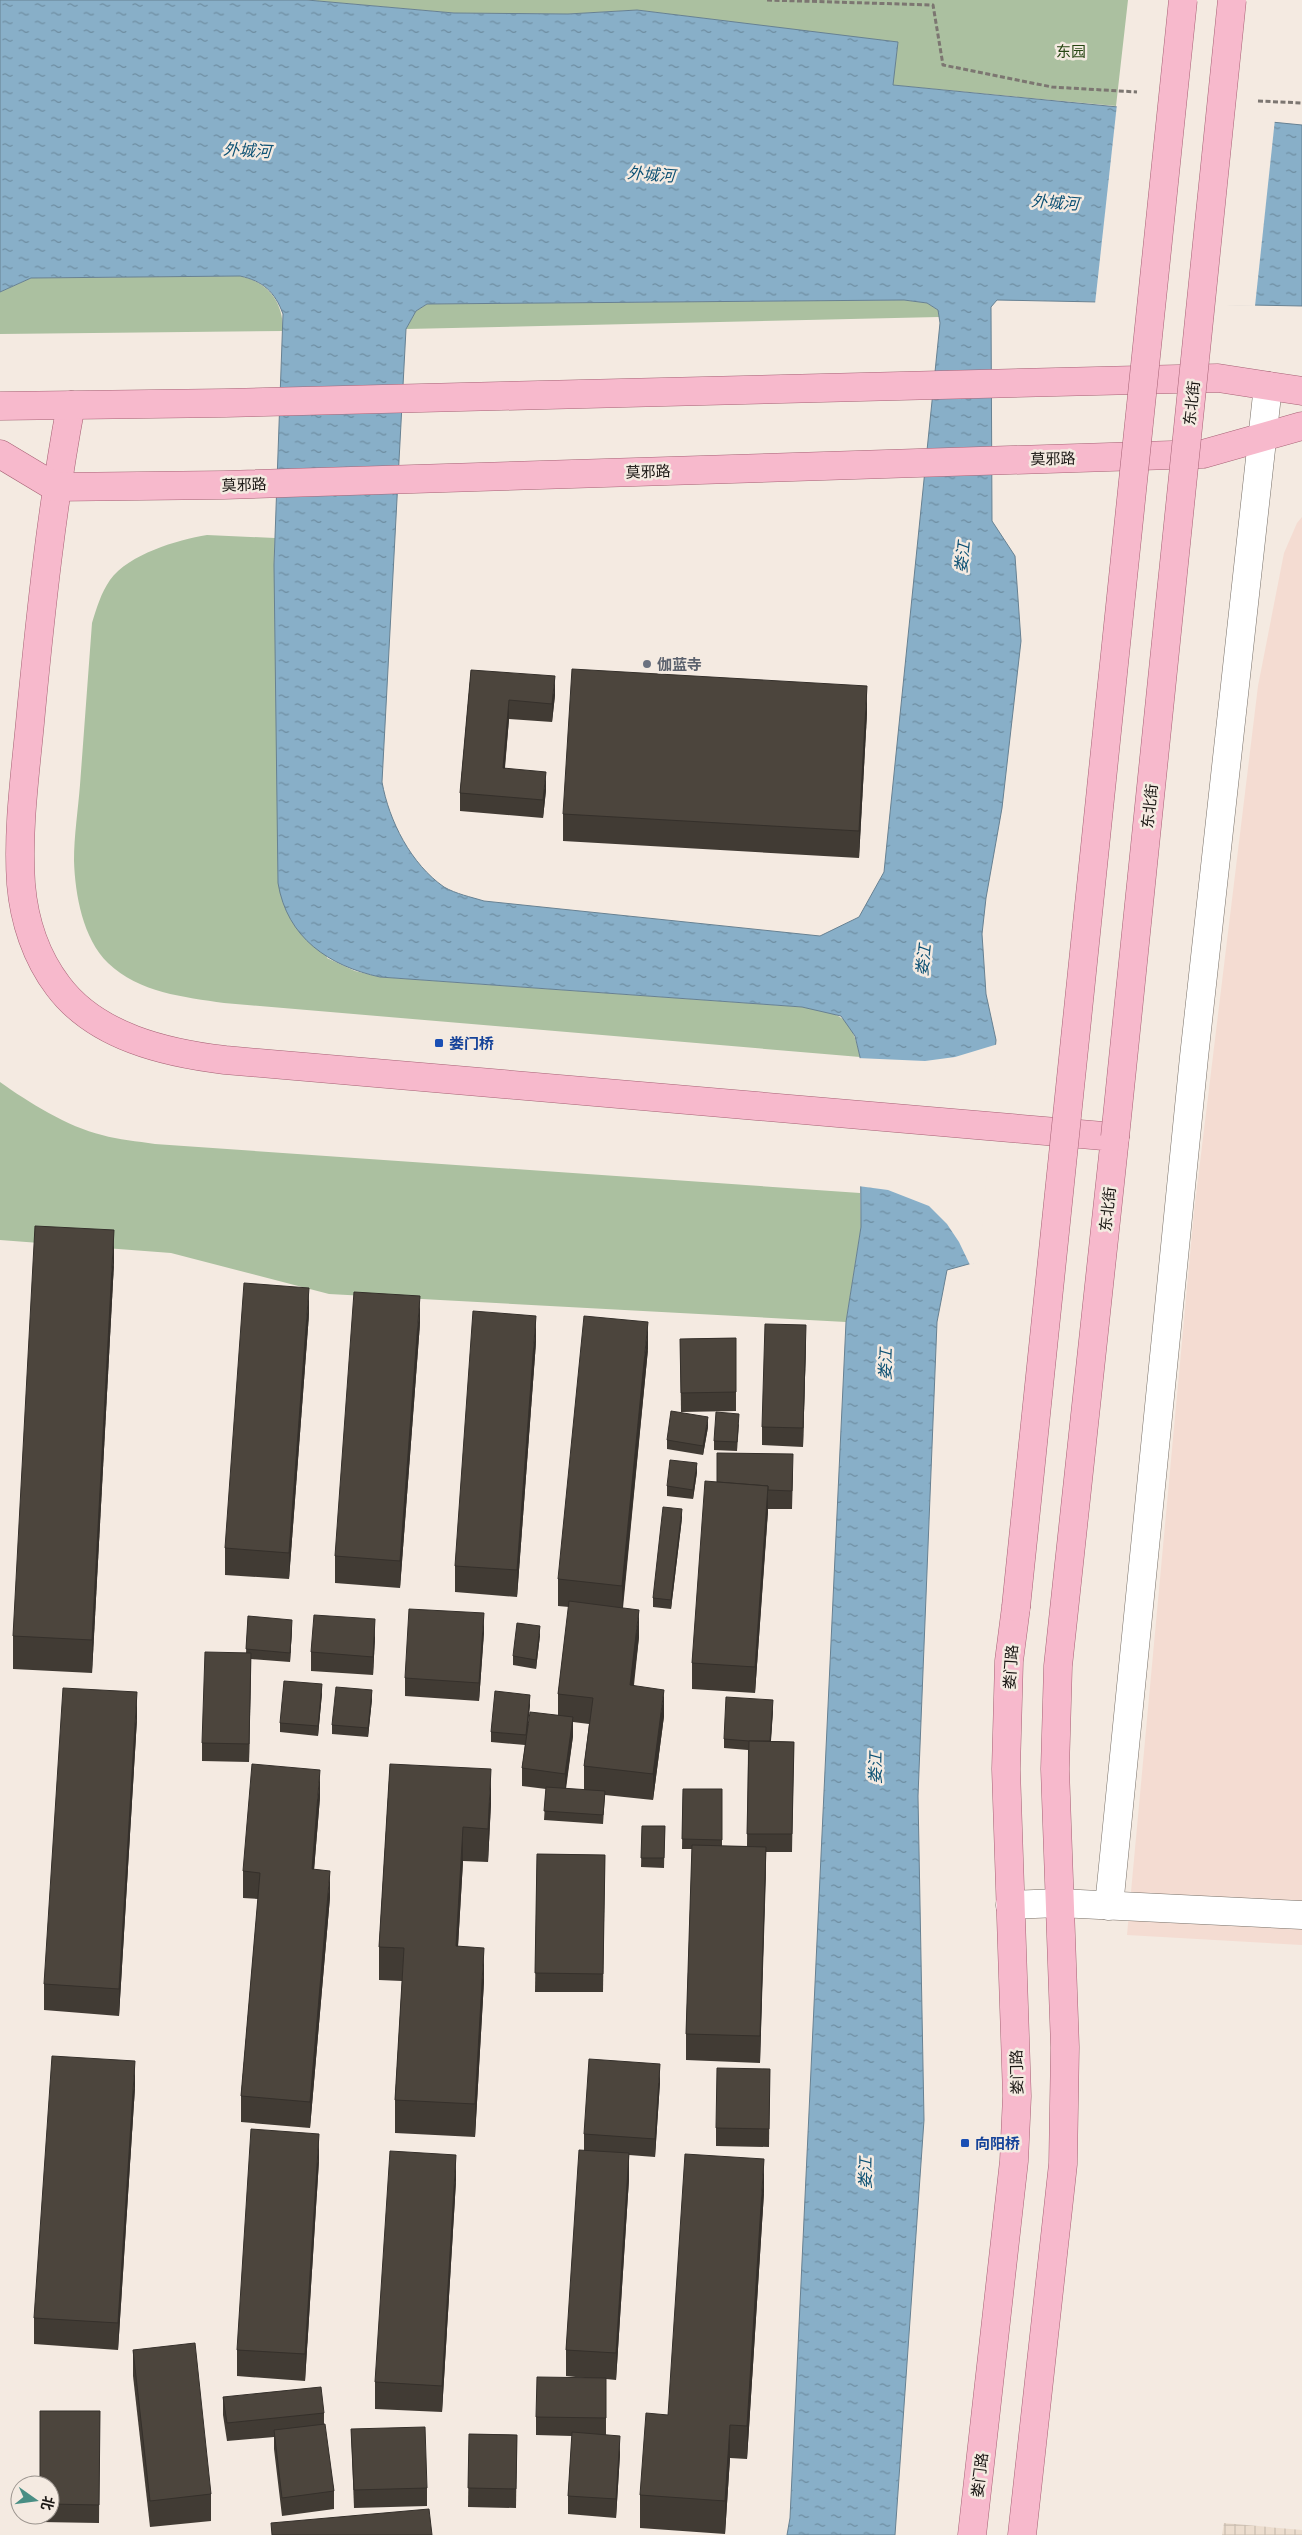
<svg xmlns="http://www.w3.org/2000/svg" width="1302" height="2535" viewBox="0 0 1302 2535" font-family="'Golos Text','Noto Sans SC',sans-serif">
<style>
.commercial{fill:#f4dcd2}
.industrial{fill:url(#industrial-grid)}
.green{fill:#abc0a0}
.water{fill:url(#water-ripples);stroke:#678192;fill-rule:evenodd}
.pier{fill:#f4eae1}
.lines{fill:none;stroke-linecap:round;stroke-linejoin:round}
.minor-casing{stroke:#776f67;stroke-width:29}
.major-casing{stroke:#a66275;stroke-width:29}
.path{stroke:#7c7671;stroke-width:3;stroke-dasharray:5 2.5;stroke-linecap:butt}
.minor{stroke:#fff;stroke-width:28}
.major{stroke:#f7b9cc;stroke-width:28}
.major-bridge-casing{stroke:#a66275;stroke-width:29;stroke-linecap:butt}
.major-bridge{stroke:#f7b9cc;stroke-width:28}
.wall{fill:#413b34;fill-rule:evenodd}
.shaded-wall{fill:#35302b}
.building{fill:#4c453d;stroke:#35302b}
.worship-dot{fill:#6b7280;stroke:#f4eae1;stroke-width:2}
.transit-dot{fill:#1a4fb4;stroke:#f4eae1;stroke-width:2}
.labels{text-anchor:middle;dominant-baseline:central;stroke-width:5;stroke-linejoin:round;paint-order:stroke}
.park-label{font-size:15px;fill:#264512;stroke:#f4eae1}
.street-label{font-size:15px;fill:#191613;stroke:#f4eae1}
.worship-label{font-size:15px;font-weight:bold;fill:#5b616d;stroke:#f4eae1;text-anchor:start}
.transit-label{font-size:15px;font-weight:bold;fill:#164399;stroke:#f4eae1;text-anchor:start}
.water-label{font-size:16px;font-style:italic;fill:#0d5174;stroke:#f4eae1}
</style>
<defs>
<pattern id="industrial-grid" width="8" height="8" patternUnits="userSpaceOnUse" patternTransform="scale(1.25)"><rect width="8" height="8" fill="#ecddce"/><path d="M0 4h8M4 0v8" fill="none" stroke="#cabdb0"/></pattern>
<pattern id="water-ripples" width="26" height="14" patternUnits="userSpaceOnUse" patternTransform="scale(1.25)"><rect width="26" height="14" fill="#88afc8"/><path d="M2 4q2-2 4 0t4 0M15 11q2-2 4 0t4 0" fill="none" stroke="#6e8da1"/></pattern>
</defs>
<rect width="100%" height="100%" fill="#f4eae1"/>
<path class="commercial" d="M1302,517v1428l-175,-10 67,-723 64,-526 26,-133 13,-30z"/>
<path class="industrial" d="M1224,2523l78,7v5h-80z"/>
<g class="green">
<path d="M307,0h821l-12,106 -224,-21 6,-42 -261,-33 -69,4 -114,-1z"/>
<path d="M240,276c29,7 43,26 43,55l-283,3v-42l31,-14z"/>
<path d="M904,300l23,3 11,7 1,7 -533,12 10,-18 11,-7z"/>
<path d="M207,535l68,3 -1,27 53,393 28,13 25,6 422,30c40,7 49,8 58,50l-636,-54c-40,-6 -85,-10 -116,-40 -25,-24 -33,-69 -34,-102 0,-25 4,-51 6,-76 4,-54 8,-108 12,-162 5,-16 9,-30 18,-43 19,-26 67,-40 97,-45z"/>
<path d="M0,1082c28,20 68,45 102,53 17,5 35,6 53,9l705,49 1,34 -15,95 -517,-28 -158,-41 -171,-13z"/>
</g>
<path class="water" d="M0,0h307l147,13 114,1 69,-4 261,32 -5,43 409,40v181l-305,-6 -6,7 1,214 23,35 6,85 -19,167 -16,90 -4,36 4,60 10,46 -20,222 -29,8 -10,52 -19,474 6,324 -29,415h-108l3,-17 56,-1196 15,-95 -1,-170 -5,-21 -14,-20 -39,-9 -422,-30c-51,-11 -93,-39 -102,-94l-4,-318 9,-251c-8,-22 -20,-33 -43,-38l-209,2 -31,14zM904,300l23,3 11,7 2,13 -56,549 -25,45 -39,19 -336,-35c-13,-4 -28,-7 -40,-14 -33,-23 -55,-66 -62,-105l24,-453 10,-18 11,-7z"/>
<g class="pier">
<path d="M1117,104l158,15 -20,187 -160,-2z"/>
<path d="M998,1044l-19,218 -9,3 -11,-23 -12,-18 -18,-18 -41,-16 -30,-4 -1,-128 68,3 30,-4z"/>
</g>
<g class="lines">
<defs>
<g id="minor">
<path d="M1010,1905l49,-2 243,12"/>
<path d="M1109,1906l85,-849 74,-671"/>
</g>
<g id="major">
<path d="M71,405c-19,101 -30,204 -40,307 -5,57 -14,115 -10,172 3,36 15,73 37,102 38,51 108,67 167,74l890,77 -57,529 -3,103 10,278 -2,117 -41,371"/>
<path d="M0,406l225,-3 993,-25 84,13"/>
<path d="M0,454l55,33 169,-2 979,-31 99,-28"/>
<path d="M972,2535l42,-374 3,-65 -11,-327 3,-108 7,-54"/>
</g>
</defs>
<use href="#minor" class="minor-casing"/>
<use href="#major" class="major-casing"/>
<g class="path">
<path d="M767,0l166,5 10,60 109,22 85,5"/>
<path d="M1258,101l44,2"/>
</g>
<use href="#minor" class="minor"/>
<use href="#major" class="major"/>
<defs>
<g id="major-bridge">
<path d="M1115,1137l117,-1137"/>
<path d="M1016,1607l167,-1607"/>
</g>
</defs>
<use href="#major-bridge" class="major-bridge-casing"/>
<use href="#major-bridge" class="major-bridge"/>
</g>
<g class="wall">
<path d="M471,670l84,25 -3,27 -43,-3 -4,49 41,22 -3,28 -83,-7v-18z"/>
<path d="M867,713l-8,145 -296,-17v-27z"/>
<path d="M114,1263l-22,410 -79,-4v-33z"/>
<path d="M309,1314l-20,265 -64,-4v-27z"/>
<path d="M420,1323l-20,265 -65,-5v-27z"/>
<path d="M736,1338v73l-55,1 -1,-73z"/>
<path d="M536,1342l-19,255 -62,-5v-26z"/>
<path d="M806,1343l-3,104 -41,-2v-18z"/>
<path d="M648,1349l-25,259 16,29 -5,48 30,31 -11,84 -48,-5 -2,29 -59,-4 2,-31 -24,-3v-18l3,-23 -34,-3v-10l39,-28 -2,20 30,-9v-21l11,-87 -11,-1v-27zM573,1722l16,2 -5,42v24l-18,-1 7,-53z"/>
<path d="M739,1424l-2,27 -23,-1v-9z"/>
<path d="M708,1427l-5,28 -36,-6v-9z"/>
<path d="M697,1472l-4,27 -26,-3v-10z"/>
<path d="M793,1472l-1,37h-24l-13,184 -63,-4v-26l25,-181z"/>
<path d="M682,1518l-11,91 -18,-2v-9z"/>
<path d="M248,1616l44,13 -2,33 -39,-3 -2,103 -47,-1v-18l44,-90z"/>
<path d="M484,1632l-5,69 -74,-5v-18z"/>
<path d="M540,1635l-4,34 -23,-4v-9z"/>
<path d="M375,1637l-2,38 -62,-4v-19z"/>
<path d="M322,1693l-4,43 -38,-4v-9z"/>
<path d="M372,1699l-4,38 -36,-3v-9z"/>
<path d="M773,1710l-2,31 23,1 -2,110h-26l-6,211 -74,-3v-26l6,-185h-10l1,-60h39v57h25l1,-96 -24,-2v-9z"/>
<path d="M137,1719l-18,297 -75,-6v-26z"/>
<path d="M390,1764l101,39 -3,59 -25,-1 -5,85 26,35 -9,156 -80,-4v-33l7,-119 -23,-1v-33z"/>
<path d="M320,1797l-6,72 16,28 -20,231 -69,-6v-26l17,-197 -15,-1v-27z"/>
<path d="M642,1826h23l-1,42 -23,-1z"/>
<path d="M537,1854l68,1 -2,137h-68z"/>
<path d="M770,2069l-1,78 -53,-1v-18z"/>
<path d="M660,2082l-5,75 -26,-2v24l-13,201 -10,-1v56l14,19 -4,64 -48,-4v-18l4,-60 -36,-1v-18l49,-39 -19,-2v-26l18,-200v-16z"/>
<path d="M135,2087l-17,263 -84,-6v-26z"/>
<path d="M319,2160l-14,221 -68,-5v-26z"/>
<path d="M456,2181l-14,231 -67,-3v-27z"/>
<path d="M764,2192l-17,267 -17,-1 -5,76 -85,-6v-33l28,-80z"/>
<path d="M133,2350l78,144v27l-61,6 -17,-151z"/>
<path d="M223,2397l101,16v11l10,67v18l-52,7 -8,-67v-12l-47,4 -4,-26z"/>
<path d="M100,2411l-1,112 -59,-1v-7h10v-30z"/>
<path d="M351,2429l76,59v18l-73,2z"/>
<path d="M469,2434l48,1 -1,73 -48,-1z"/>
</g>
<g class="shaded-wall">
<path d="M555,676v19l-3,27v-18z"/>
<path d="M867,686v27l-8,145v-27z"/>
<path d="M509,700v19l-6,67v-18z"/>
<path d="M546,772v18l-3,28v-18z"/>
<path d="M114,1230v33l-22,410v-33z"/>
<path d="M309,1288v26l-20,265v-26z"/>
<path d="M420,1296v27l-20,265v-27z"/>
<path d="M536,1316v26l-19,255v-27z"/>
<path d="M648,1322v27l-26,263v-26z"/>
<path d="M806,1325v18l-3,104v-19z"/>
<path d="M708,1417v10l-5,28v-9z"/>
<path d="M697,1463v9l-4,27v-9z"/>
<path d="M768,1486v26l-13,181v-26z"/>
<path d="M682,1509v9l-11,91v-9z"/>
<path d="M639,1610v27l-9,74v-26z"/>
<path d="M484,1613v19l-5,69v-18z"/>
<path d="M375,1619v18l-2,38v-18z"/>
<path d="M292,1620v9l-2,33v-9z"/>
<path d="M540,1626v9l-4,34v-9z"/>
<path d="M251,1653v18l-2,91v-18z"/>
<path d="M322,1684v9l-4,43v-10z"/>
<path d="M372,1690v9l-4,38v-9z"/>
<path d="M664,1690v26l-11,84v-26z"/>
<path d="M137,1692v27l-18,297v-27z"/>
<path d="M530,1695v9l-4,41v-10z"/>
<path d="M773,1700v10l-3,42v-9z"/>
<path d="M573,1717v19l-8,56v-18z"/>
<path d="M491,1769v34l-3,59v-33z"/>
<path d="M320,1770v27l-8,98v-26z"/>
<path d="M463,1827v34l-7,119v-34z"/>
<path d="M766,1847v26l-6,190v-27z"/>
<path d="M330,1871v26l-20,231v-26z"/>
<path d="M484,1948v33l-9,156v-33z"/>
<path d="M135,2061v26l-17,263v-27z"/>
<path d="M660,2064v18l-5,75v-18z"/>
<path d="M319,2134v26l-14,221v-27z"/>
<path d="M629,2153v26l-13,201v-27z"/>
<path d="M456,2155v26l-14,231v-26z"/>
<path d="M764,2159v33l-17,267v-33z"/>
<path d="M730,2425v33l-5,76v-33z"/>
<path d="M620,2436v18l-4,64v-19z"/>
</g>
<g class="building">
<path d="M572,669l295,17 -8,145 -296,-17z"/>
<path d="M471,670l84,6 -3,28 -43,-4 -6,68 43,4 -3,28 -83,-7z"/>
<path d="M35,1226l79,4 -22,410 -79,-4z"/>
<path d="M244,1283l65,5 -20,265 -64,-5z"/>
<path d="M354,1292l66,4 -20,265 -65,-5z"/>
<path d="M473,1311l63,5 -19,254 -62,-4z"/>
<path d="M584,1316l64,6 -26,264 -64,-7z"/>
<path d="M765,1324l41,1 -3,103 -41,-1z"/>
<path d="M736,1338v54l-55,1 -1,-54z"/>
<path d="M671,1411l37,6 -5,29 -36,-6z"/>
<path d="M716,1412l23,2 -2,28 -23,-1z"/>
<path d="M717,1453l76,1 -1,37 -24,-1v-4l-51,-4z"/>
<path d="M670,1460l27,3 -4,27 -26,-4z"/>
<path d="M705,1481l63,5 -13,181 -63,-4z"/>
<path d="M663,1507l19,2 -11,91 -18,-2z"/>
<path d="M569,1601l70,9 -9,75 34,5 -11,84 -69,-8 9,-68 -35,-4z"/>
<path d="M409,1609l75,4 -5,70 -74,-5z"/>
<path d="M314,1615l61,4 -2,38 -62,-5z"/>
<path d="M248,1616l44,4 -2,33 -44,-4z"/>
<path d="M517,1623l23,3 -4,34 -23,-4z"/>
<path d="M205,1652l46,1 -2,91 -47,-1z"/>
<path d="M284,1681l38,3 -4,42 -38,-3z"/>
<path d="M336,1687l36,3 -4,38 -36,-3z"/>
<path d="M63,1688l74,4 -18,297 -75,-5z"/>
<path d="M495,1691l35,4 -4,40 -35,-3z"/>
<path d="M726,1697l47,3 -3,41h-21l-25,-2z"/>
<path d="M530,1712l43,5 -8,57 -43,-6z"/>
<path d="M749,1741l45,1 -2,92h-45z"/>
<path d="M252,1764l68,6 -8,99 18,2 -20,231 -69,-6 19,-223 -17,-2z"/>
<path d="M390,1764l101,5 -3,60 -25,-2 -7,119 28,2 -9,156 -80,-4 9,-152 -25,-1z"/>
<path d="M546,1787l59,4 -2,24 -59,-4z"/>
<path d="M683,1789h39v51l-40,-1z"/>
<path d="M642,1826h23l-1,32h-23z"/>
<path d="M692,1845l74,2 -6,189 -74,-2z"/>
<path d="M537,1854l68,1 -2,119 -68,-1z"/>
<path d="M52,2056l83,5 -17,262 -84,-5z"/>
<path d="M589,2059l71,5 -5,75 -71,-5z"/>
<path d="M717,2068l53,1 -1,60 -53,-1z"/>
<path d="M251,2129l68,5 -14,220 -68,-4z"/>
<path d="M579,2150l50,3 -13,200 -50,-3z"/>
<path d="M390,2151l66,4 -14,231 -67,-4z"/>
<path d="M685,2154l79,5 -17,267 -17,-1 -5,76 -85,-6 6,-82 22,2z"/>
<path d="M195,2343l16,151 -61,7 -17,-151z"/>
<path d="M537,2377l69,1v40l-70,-1z"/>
<path d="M321,2387l3,26 -97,10 -4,-26z"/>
<path d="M40,2411h60l-1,94 -49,-1v-19h-10z"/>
<path d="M325,2424l9,67 -52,7 -8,-68z"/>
<path d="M425,2427l2,61 -73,2 -3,-61z"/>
<path d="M572,2432l48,4 -4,63 -48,-3z"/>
<path d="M469,2434l48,1 -1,54 -48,-1z"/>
<path d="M429,2509l3,26h-160l-1,-12z"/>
</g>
<circle class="worship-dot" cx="647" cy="664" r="5"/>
<g class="transit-dot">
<rect x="434" y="1038" width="10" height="10" rx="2.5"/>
<rect x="960" y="2138" width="10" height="10" rx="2.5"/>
</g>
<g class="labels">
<g class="park-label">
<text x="1071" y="51">东园</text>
</g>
<g class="street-label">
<text transform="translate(1191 403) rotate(-84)">东北街</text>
<text transform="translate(1053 458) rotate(-1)">莫邪路</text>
<text transform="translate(648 471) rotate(-2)">莫邪路</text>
<text transform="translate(244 484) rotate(-2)">莫邪路</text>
<text transform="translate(1149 806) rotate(-84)">东北街</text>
<text transform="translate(1107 1209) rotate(-84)">东北街</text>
<text transform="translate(1010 1667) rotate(-86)">娄门路</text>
<text transform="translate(1016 2072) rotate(-91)">娄门路</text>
<text transform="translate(979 2475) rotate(-83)">娄门路</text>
</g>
<g class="worship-label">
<text x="657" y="664">伽蓝寺</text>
</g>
<g class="transit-label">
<text x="449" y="1043">娄门桥</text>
<text x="975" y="2143">向阳桥</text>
</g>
<g class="water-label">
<text transform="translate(247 150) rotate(3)">外城河</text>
<text transform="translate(651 174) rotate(4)">外城河</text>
<text transform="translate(1055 202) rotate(4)">外城河</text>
<text transform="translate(962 557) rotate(-84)">娄江</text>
<text transform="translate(923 960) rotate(-84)">娄江</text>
<text transform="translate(885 1364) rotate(-88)">娄江</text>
<text transform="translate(875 1768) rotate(-89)">娄江</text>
<text transform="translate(865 2173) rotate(-89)">娄江</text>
</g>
</g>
<g transform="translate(35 2500) rotate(104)"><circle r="24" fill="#f4eae1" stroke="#9c958f"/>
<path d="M0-4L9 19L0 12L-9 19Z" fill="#498e84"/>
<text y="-8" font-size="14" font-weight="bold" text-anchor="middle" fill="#191613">北</text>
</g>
</svg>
